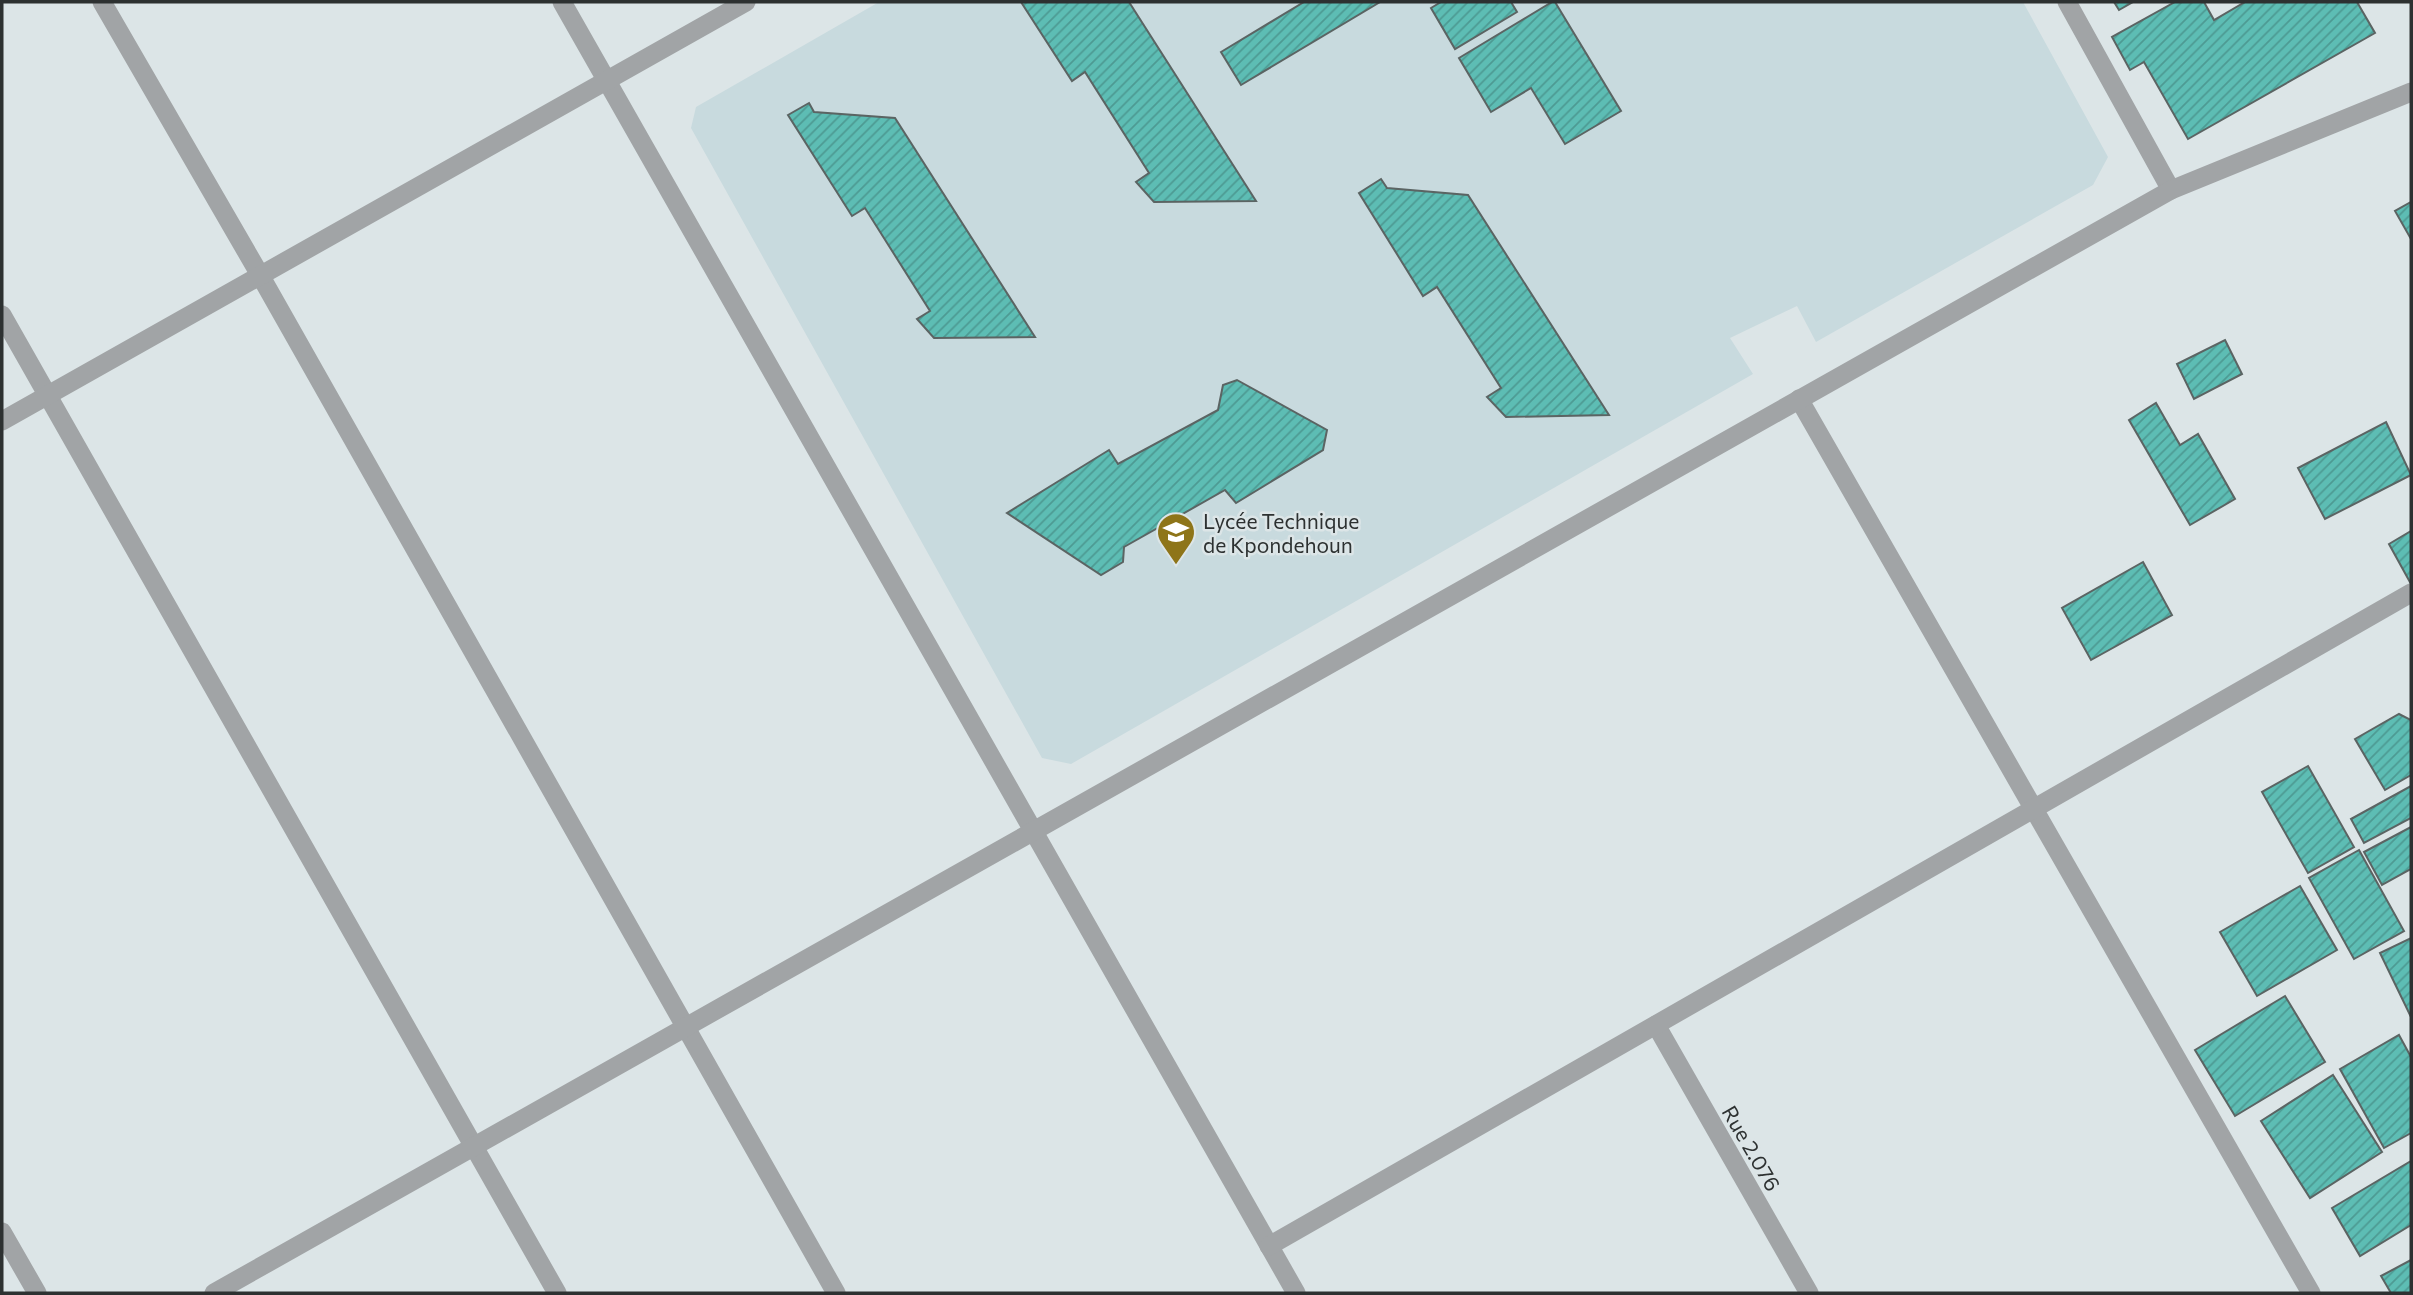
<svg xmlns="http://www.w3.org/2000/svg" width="2413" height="1295" viewBox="0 0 2413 1295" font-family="Commissioner,sans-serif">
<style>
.built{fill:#c8dade}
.building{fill:url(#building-hatch);stroke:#5b6463;stroke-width:2}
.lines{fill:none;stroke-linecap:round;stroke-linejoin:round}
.minor{stroke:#a1a4a6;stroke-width:19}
.labels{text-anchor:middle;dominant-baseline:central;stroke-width:5;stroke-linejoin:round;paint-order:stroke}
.poi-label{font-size:21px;fill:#2d3131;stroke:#dce5e7;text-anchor:start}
.street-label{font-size:21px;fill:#2d3131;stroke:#dce5e7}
</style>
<defs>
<pattern id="building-hatch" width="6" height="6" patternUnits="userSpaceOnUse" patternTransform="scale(1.75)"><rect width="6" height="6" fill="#5dbdb4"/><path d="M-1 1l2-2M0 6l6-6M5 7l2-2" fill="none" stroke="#4d9a93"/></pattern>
</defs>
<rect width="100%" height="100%" fill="#dce5e7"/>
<path class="built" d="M879,2h1144l85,155 -15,28 -277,157 -19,-36 -67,32 23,36 -682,390 -29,-6 -351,-630 5,-21z"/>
<g class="building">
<path d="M1021,2h108l127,199 -102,1 -18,-20 13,-9 -64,-101 -13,9z"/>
<path d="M1304,2h76l-139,83 -20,-33z"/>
<path d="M1441,2h70l6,10 -62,37 -24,-41z"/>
<path d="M1552,2h3l66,109 -56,33 -34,-56 -40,24 -32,-54z"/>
<path d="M2114,2h19l-14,8z"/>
<path d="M2175,2h29l10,18 31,-18h112l18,31 -187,106 -44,-77 -14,8 -18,-33z"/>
<path d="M809,103l5,9 81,6 140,219 -101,1 -17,-19 13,-8 -65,-103 -13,8 -64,-101z"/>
<path d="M1381,179l6,9 81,7 141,220 -103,2 -19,-20 14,-9 -64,-101 -14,9 -64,-103z"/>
<path d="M2411,202v37l-16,-28z"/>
<path d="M2225,340l17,34 -48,25 -17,-35z"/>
<path d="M1237,380l90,50 -4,20 -87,53 -11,-13 -101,57 -1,15 -22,13 -94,-62 102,-63 9,14 100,-54 5,-25z"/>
<path d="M2156,403l24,42 18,-11 37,65 -45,26 -61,-105z"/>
<path d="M2386,422l25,53 -86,44 -27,-51z"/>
<path d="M2411,531v53l-22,-40z"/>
<path d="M2143,562l29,53 -81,45 -29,-52z"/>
<path d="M2399,714l12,6v55l-26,15 -30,-51z"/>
<path d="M2308,766l46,81 -46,26 -46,-81z"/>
<path d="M2411,786v32l-47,25 -13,-24z"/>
<path d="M2411,827v42l-29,16 -18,-33z"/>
<path d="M2359,850l45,81 -50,28 -45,-81z"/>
<path d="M2300,886l37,64 -80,46 -37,-64z"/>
<path d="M2411,938v79l-31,-64z"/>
<path d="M2285,996l40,66 -90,54 -40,-66z"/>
<path d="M2399,1035l12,22v76l-27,15 -44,-79z"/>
<path d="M2333,1075l49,77 -72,46 -49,-77z"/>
<path d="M2411,1161v64l-51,31 -28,-48z"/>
<path d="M2411,1260v33h-20l-10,-17z"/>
</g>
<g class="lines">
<g class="minor">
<path d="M102,2l158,273 576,1018"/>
<path d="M562,2l734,1291"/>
<path d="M2067,2l104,188"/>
<path d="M2,315l555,978"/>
<path d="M1799,399l512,894"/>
<path d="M2,421l744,-419"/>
<path d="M1656,1025l153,268"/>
<path d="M2,1232l35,61"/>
<path d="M1269,1246l1142,-653"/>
<path d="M214,1293l1957,-1103 240,-98"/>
</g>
</g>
<defs>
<symbol id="school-pin" viewBox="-11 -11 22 30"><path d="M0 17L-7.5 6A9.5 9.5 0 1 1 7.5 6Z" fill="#8e7519" stroke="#dce5e7"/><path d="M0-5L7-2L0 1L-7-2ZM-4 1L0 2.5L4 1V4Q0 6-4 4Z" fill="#fff"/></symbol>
</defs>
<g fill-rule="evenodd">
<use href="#school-pin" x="1154" y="510" width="44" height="60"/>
</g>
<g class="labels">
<g class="poi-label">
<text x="1203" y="520">Lycée Technique<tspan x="1203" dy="24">de Kpondehoun</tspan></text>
</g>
<g class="street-label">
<text transform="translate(1752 1148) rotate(60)">Rue 2.076</text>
</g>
</g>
<rect width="2413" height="1295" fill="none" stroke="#2d3131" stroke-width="7"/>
</svg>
